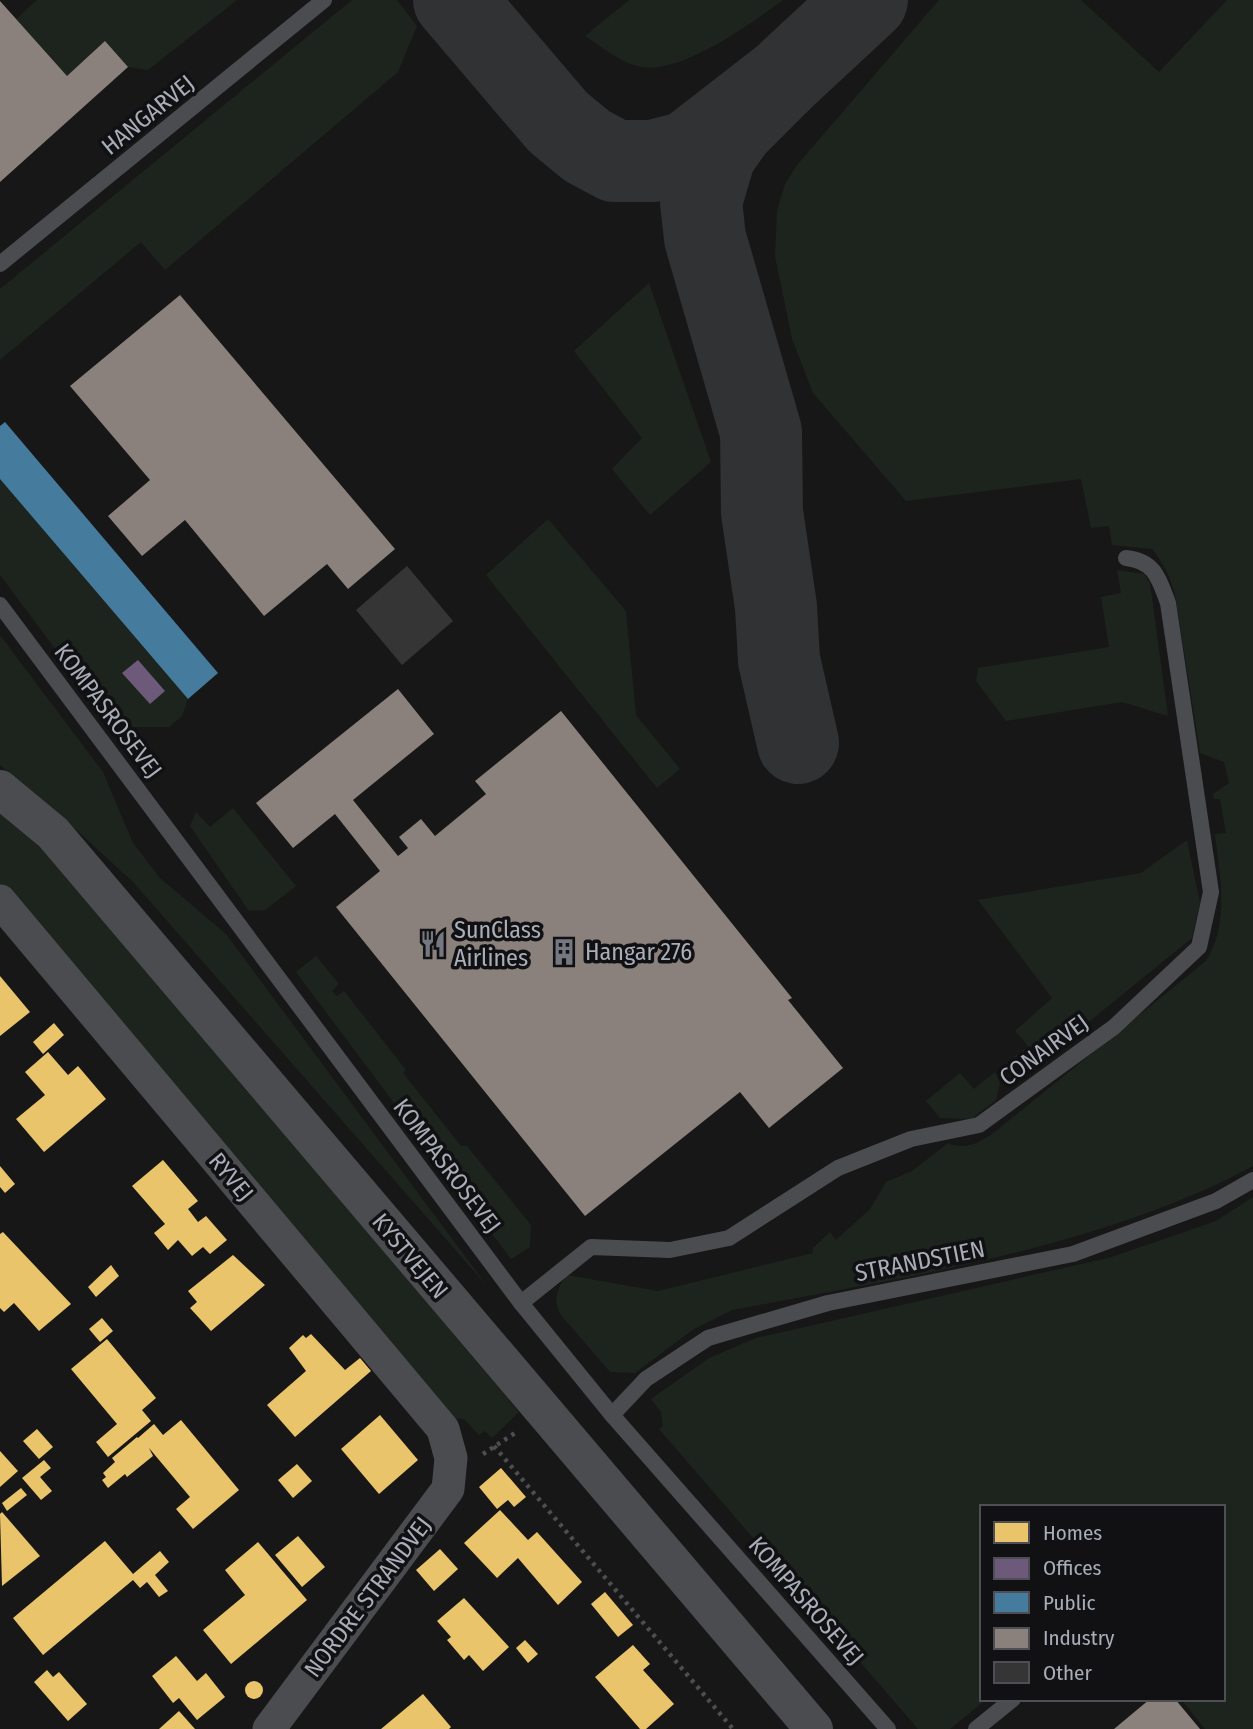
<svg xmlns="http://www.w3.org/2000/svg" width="1253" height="1729" viewBox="0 0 1253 1729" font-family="'Fira Sans Condensed',sans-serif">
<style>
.green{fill:#1d241e}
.homes{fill:#e9c46a}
.offices{fill:#6d597a}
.public{fill:#457b9d}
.industry{fill:#8a817c}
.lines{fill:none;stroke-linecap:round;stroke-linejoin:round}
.taxiway{stroke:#313233;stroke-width:82}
.building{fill:#353536}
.path{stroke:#4d4e52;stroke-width:4.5;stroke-dasharray:3.5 5;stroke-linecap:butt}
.service{stroke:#4b4c50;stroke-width:16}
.minor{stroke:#4b4c50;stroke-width:33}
.tertiary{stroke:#4b4c50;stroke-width:38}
.labels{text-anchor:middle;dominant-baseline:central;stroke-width:7;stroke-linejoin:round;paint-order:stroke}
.street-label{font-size:24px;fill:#a8adb8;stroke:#111113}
.poi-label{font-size:24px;fill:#a8adb8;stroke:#111113;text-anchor:start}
</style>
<rect width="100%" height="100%" fill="#171717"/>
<g class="green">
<path d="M37,0h200l-89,70 -20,-3 -23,-25 -38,34 -51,-57z"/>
<path d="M352,0h45l20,26 -19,46 -233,198 -24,-28 -141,118v-71z"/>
<path d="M629,0h154c-31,23 -101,74 -141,67 -20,-3 -40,-20 -57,-31z"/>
<path d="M939,0h142l78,72 68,-72h26v1166c-152,82 -352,112 -521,144l-38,19 -59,44 -25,-1 -50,-58c-7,-16 -3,-25 7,-39l91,16 155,-38v-5l17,-16 6,8 34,-31 16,-27 26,-11 36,-28c18,8 33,-1 48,-12l210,-170c24,-39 14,-83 9,-127l11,-1 -6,-34h-6l-1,-5 16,-11 -5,-21 -24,-9 -24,-153c-4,-20 -11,-35 -24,-51l-40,-4 -3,-19 -18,2 -10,-49 -175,22 -93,-108 -21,-54 -17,-83 2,-46 8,-26 12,-19z"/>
<path d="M649,283l62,179 -61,53 -38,-46 30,-31 -68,-87z"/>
<path d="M0,479l188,220 -6,17 -13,11h-40l-22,-9 -107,-143z"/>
<path d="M548,519l78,92 10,104 44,54 -23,19 -171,-213z"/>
<path d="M1117,570l27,4 6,9 18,133 -46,-14 -116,19 -30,-40 2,-13 131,-21 -8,-50 20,-4z"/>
<path d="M0,635l103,137 30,71 27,35 66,56 261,352 -354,-404 -74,-68 -59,-49z"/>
<path d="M233,808l63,78 -31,24 -16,1 -59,-85 6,-14 14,15z"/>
<path d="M0,810l35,27 484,575 -27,26 -7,-7 -6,4 -15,-16 -15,-1 -449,-533z"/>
<path d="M1187,840l13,63 -8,35 -155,126h-18l-8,-5 17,-13 -13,-15 37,-33 -74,-98 163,-27z"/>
<path d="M316,956l23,28 -7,7 5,5 7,-5 62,79 -3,3 58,73h6l64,79 -1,22 -19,12 -215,-287z"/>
<path d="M995,1072l5,11 -4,17 -25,19 -31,-1 -14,-17 34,-28 14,16z"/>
<path d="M1253,1197v532h-48l-24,-30h42v-192h-241v192h5l-37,30h-32l-259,-300 4,-3 -2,-14 -10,-13 58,-41 47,-20 356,-81 104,-36z"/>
</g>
<g class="homes">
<path d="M0,976l30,36 -30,24z"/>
<path d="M54,1023l10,12 -21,19 -10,-12z"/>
<path d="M48,1052l20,23 10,-9 28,33 -62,53 -28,-33 29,-24 -20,-23z"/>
<path d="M163,1160l35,41 -10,8 10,13 8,-6 21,24 -17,14 -7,-7 -11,9 -14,-16 -10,10 -14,-17 11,-9 -33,-38z"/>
<path d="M0,1166l15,18 -10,9 -5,-6z"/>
<path d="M3,1232l68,72 -32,27 -25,-28 -10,9 -4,-4v-74z"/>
<path d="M233,1255l32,30 -54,46 -21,-23 7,-6 -9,-11z"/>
<path d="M111,1265l8,11 -23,21 -8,-10z"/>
<path d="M102,1318l11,13 -13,11 -11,-13z"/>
<path d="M311,1334l34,36 15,-12 11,13 -76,66 -28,-32 39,-34 -17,-23 14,-13 3,3z"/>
<path d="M107,1339l49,59 -14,12 9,11 -43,36 -12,-15 21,-18 -46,-55z"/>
<path d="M380,1415l38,45 -39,34 -38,-45z"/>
<path d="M181,1420l58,70 -46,39 -17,-20 14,-12 -41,-49 4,8 -26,21 -2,-3 -17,14 -6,-8 4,-3 -3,-4 12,-11 -3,-4 25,-21 1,1 16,-14 9,11z"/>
<path d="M37,1429l16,18 -14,12 -16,-18z"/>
<path d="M0,1451l18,20 -18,16z"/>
<path d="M44,1460l7,8 -11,9 12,14 -11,9 -19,-22z"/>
<path d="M297,1464l15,17 -19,17 -15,-18z"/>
<path d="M501,1468l25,29 -12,10 -6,-7 -11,9 -18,-22z"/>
<path d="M21,1488l6,7 -20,16 -5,-8z"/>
<path d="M500,1510l28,30 9,-8 45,50 -24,23 -40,-47 -21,20 -33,-35z"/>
<path d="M2,1512l38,44 -38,30 -2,-72z"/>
<path d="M298,1536l27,31 -23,20 -27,-32z"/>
<path d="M105,1541l28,33 27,-23 9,11 -14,13 13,16 -9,6 -12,-15 -7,6 -7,-8 -90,75 -30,-37z"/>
<path d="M258,1542l49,58 -76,64 -28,-34 42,-35 -20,-25z"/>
<path d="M440,1549l18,20 -24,22 -18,-21z"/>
<path d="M605,1592l28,33 -15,12 -27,-33z"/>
<path d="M464,1598l45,49 -26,24 -14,-16 -5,5 -17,-20 4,-3 -14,-16z"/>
<path d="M525,1640l13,14 -10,9 -12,-15z"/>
<path d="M633,1645l17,19 -7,6 31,34 -28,25h-6l-45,-52z"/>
<path d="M176,1656l21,25 9,-8 19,24 -28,23 -18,-22 -6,5 -21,-27z"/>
<path d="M47,1670l6,7 6,-5 28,32 -19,17 -34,-39z"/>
<circle cx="254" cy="1690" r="9"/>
<path d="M423,1694l28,33 -2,2h-68z"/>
<path d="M179,1711l16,18h-36z"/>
</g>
<path class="offices" d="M138,660l27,31 -15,13 -28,-31z"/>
<path class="public" d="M5,422l213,251 -30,26 -188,-220v-53z"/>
<g class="industry">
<path d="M0,1l67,75 38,-35 23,26 -128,115z"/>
<path d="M180,295l215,254 -47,40 -21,-25 -63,52 -79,-96 -43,36 -34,-40 42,-36 -80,-94z"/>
<path d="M398,689l36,45 -81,66 45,56 10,-8 -9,-11 22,-18 14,17 51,-42 -11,-13 86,-70 231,287 -4,2 55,68 -74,60 -29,-36 -155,124 -249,-309 44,-36 -45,-57 -42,34 -37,-45z"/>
<path d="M1150,1699h25l25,30h-86z"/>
</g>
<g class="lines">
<g class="taxiway">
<path d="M454,0l104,122 29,24 28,15h38l35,-9 94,-73 85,-79"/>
<path d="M782,79l-48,48 -19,27 -14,48 4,36 56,194 1,80 14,95 3,53 19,83"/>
</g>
</g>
<path class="building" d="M407,566l46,55 -51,44 -46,-55z"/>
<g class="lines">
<g class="path">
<path d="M494,1446l239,283"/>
<path d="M483,1454l32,-21"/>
</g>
<g class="service">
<path d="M0,264l324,-264"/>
<path d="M0,605l521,698 91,112 276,314"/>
<path d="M521,1303l70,-56 79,3 59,-12 109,-70 73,-29 68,-14 135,-98 85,-80 12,-55 -43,-289c-9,-24 -13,-42 -42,-45"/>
<path d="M612,1415l34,-36 62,-41 120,-35 245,-49 143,-53 37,-21"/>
<path d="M976,1729l37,-30"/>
</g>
<path class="minor" d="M0,901l443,528 8,29 -3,31 -179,240"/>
<path class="tertiary" d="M0,789l53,44 761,896"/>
</g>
<defs>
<symbol id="restaurant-bare" viewBox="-9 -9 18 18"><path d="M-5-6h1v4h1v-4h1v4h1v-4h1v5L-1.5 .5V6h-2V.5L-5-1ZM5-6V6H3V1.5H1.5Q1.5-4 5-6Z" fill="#757880" stroke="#111113" stroke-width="2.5" paint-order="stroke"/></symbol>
<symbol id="building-bare" viewBox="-9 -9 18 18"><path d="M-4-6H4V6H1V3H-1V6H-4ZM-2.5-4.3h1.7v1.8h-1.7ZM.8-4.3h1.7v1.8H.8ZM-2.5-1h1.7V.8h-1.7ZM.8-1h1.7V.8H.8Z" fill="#757880" stroke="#111113" stroke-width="2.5" paint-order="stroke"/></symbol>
</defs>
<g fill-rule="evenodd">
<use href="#restaurant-bare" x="414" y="925" width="38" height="38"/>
<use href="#building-bare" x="545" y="933" width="38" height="38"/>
</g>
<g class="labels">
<g class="street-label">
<text transform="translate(148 115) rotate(-39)">HANGARVEJ</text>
<text transform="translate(108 711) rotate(53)">KOMPASROSEVEJ</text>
<text transform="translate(1044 1050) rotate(-36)">CONAIRVEJ</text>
<text transform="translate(447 1166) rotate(53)">KOMPASROSEVEJ</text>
<text transform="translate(231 1177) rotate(50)">RYVEJ</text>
<text transform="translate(410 1256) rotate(50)">KYSTVEJEN</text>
<text transform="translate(920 1261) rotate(-11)">STRANDSTIEN</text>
<text transform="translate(368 1597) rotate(-53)">NORDRE STRANDVEJ</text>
<text transform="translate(806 1601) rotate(49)">KOMPASROSEVEJ</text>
</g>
<g class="poi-label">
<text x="454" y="930">SunClass<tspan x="454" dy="28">Airlines</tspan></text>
<text x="585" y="952">Hangar 276</text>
</g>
</g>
<rect x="980" y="1505" width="245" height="196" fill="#111113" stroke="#4d4f55" stroke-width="2"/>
<rect x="994" y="1522" width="35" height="21" fill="#e9c46a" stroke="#4d4f55" stroke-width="2"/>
<text x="1043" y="1540" font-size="21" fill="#a8adb8">Homes</text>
<rect x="994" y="1558" width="35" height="21" fill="#6d597a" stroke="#4d4f55" stroke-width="2"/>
<text x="1043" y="1575" font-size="21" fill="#a8adb8">Offices</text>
<rect x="994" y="1592" width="35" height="21" fill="#457b9d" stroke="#4d4f55" stroke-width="2"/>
<text x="1043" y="1610" font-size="21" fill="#a8adb8">Public</text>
<rect x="994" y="1628" width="35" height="21" fill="#8a817c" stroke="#4d4f55" stroke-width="2"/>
<text x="1043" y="1645" font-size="21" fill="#a8adb8">Industry</text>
<rect x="994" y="1662" width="35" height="21" fill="#353536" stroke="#4d4f55" stroke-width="2"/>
<text x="1043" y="1680" font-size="21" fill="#a8adb8">Other</text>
</svg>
